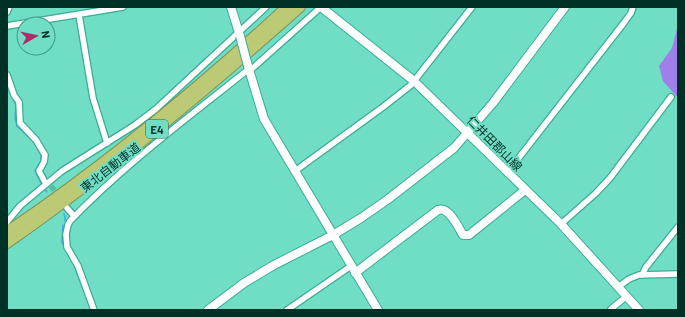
<svg xmlns="http://www.w3.org/2000/svg" width="685" height="317" viewBox="0 0 685 317" font-family="Barlow,'Noto Sans JP',sans-serif">
<style>
.forest{fill:#a17feb}
.lines{fill:none;stroke-linecap:round;stroke-linejoin:round}
.stream{stroke:#41a9e2;stroke-width:1.5}
.street-tunnel{stroke:#5abba5;stroke-width:5.5;stroke-dasharray:5.5 3;stroke-linecap:butt}
.street-casing{stroke:#39ad95;stroke-width:8}
.secondary-casing{stroke:#39ad95;stroke-width:10}
.highway-casing{stroke:#7a945a;stroke-width:12}
.street{stroke:#fff;stroke-width:5.5}
.secondary{stroke:#fff;stroke-width:8}
.highway{stroke:#bcca75;stroke-width:10}
.secondary-bridge-casing{stroke:#39ad95;stroke-width:10;stroke-linecap:butt}
.secondary-bridge{stroke:#fff;stroke-width:8}
.labels{text-anchor:middle;dominant-baseline:central;stroke-width:4;stroke-linejoin:round;paint-order:stroke}
.shield{fill:#70dec5;stroke:#226556;stroke-width:1}
.shield-label{font-size:11px;font-weight:bold;fill:#003127}
.street-label{font-size:12px;fill:#003127;stroke:#70dec5}
</style>
<rect width="100%" height="100%" fill="#70dec5"/>
<path class="forest" d="M678,25v73l-15,-17 -4,-15 13,-18z"/>
<g class="lines">
<g class="stream">
<path d="M7,86l9,19 -1,13 2,8 17,16 7,13v6l-6,10 6,12"/>
<path d="M44,188l3,4"/>
<path d="M64,214l1,3v4"/>
<path d="M63,225l-1,17 5,9"/>
<path d="M74,265l17,45"/>
</g>
<path class="street-tunnel" d="M51,186l8,11"/>
<defs>
<g id="street">
<path d="M7,12l2,-5"/>
<path d="M79,15l14,83 14,45"/>
<path d="M7,26l116,-19"/>
<path d="M7,75l7,20 5,7 1,21 16,17 9,15 -1,7 -5,9 7,13"/>
<path d="M295,171l88,-64 28,-22 61,-78"/>
<path d="M507,173l116,-149 8,-11 2,-6"/>
<path d="M67,208l7,8"/>
<path d="M7,222l13,-16 42,-35 73,-46 21,-16 110,-102"/>
<path d="M561,224l35,-31 14,-15 61,-81"/>
<path d="M642,275l4,-8 32,-40"/>
<path d="M618,287l11,-8 10,-4 39,-1"/>
<path d="M611,309l16,-13"/>
<path d="M94,310l-16,-44 -11,-19 -1,-13 2,-9 2,-4c54,-56 115,-101 175,-149l9,-5 67,-60"/>
<path d="M287,310l64,-44"/>
</g>
<g id="secondary">
<path d="M231,7l9,29"/>
<path d="M321,7l93,74 147,143 78,86"/>
<path d="M248,66l16,53 114,191"/>
<path d="M355,273l83,-63c11,-4 20,17 25,25h6l56,-45"/>
<path d="M208,310l36,-27 30,-18 59,-30 28,-17 26,-18 67,-52 39,-45 72,-96"/>
</g>
<g id="highway">
<path d="M7,232c99,-67 192,-144 280,-225"/>
<path d="M7,243c103,-72 199,-153 293,-236"/>
</g>
</defs>
<use href="#street" class="street-casing"/>
<use href="#secondary" class="secondary-casing"/>
<use href="#highway" class="highway-casing"/>
<use href="#street" class="street"/>
<use href="#secondary" class="secondary"/>
<use href="#highway" class="highway"/>
<defs>
<path id="secondary-bridge" d="M240,36l8,30"/>
</defs>
<use href="#secondary-bridge" class="secondary-bridge-casing"/>
<use href="#secondary-bridge" class="secondary-bridge"/>
</g>
<g class="labels">
<rect class="shield" x="146" y="120" width="22" height="18" rx="3"/>
<g class="shield-label">
<text x="157" y="129">E4</text>
</g>
<g class="street-label">
<text transform="translate(495 143) rotate(45)">仁井田郡山線</text>
<text transform="translate(110 167) rotate(-38)">東北自動車道</text>
</g>
</g>
<rect width="685" height="317" fill="none" stroke="#003127" stroke-width="16"/>
<g transform="translate(36 36) rotate(81)"><circle r="19" fill="#70dec5" stroke="#439986"/>
<path d="M0-3L7 15L0 10L-7 15Z" fill="#b22a6b"/>
<text y="-6" font-size="11" font-weight="bold" text-anchor="middle" fill="#003127">N</text>
</g>
</svg>
